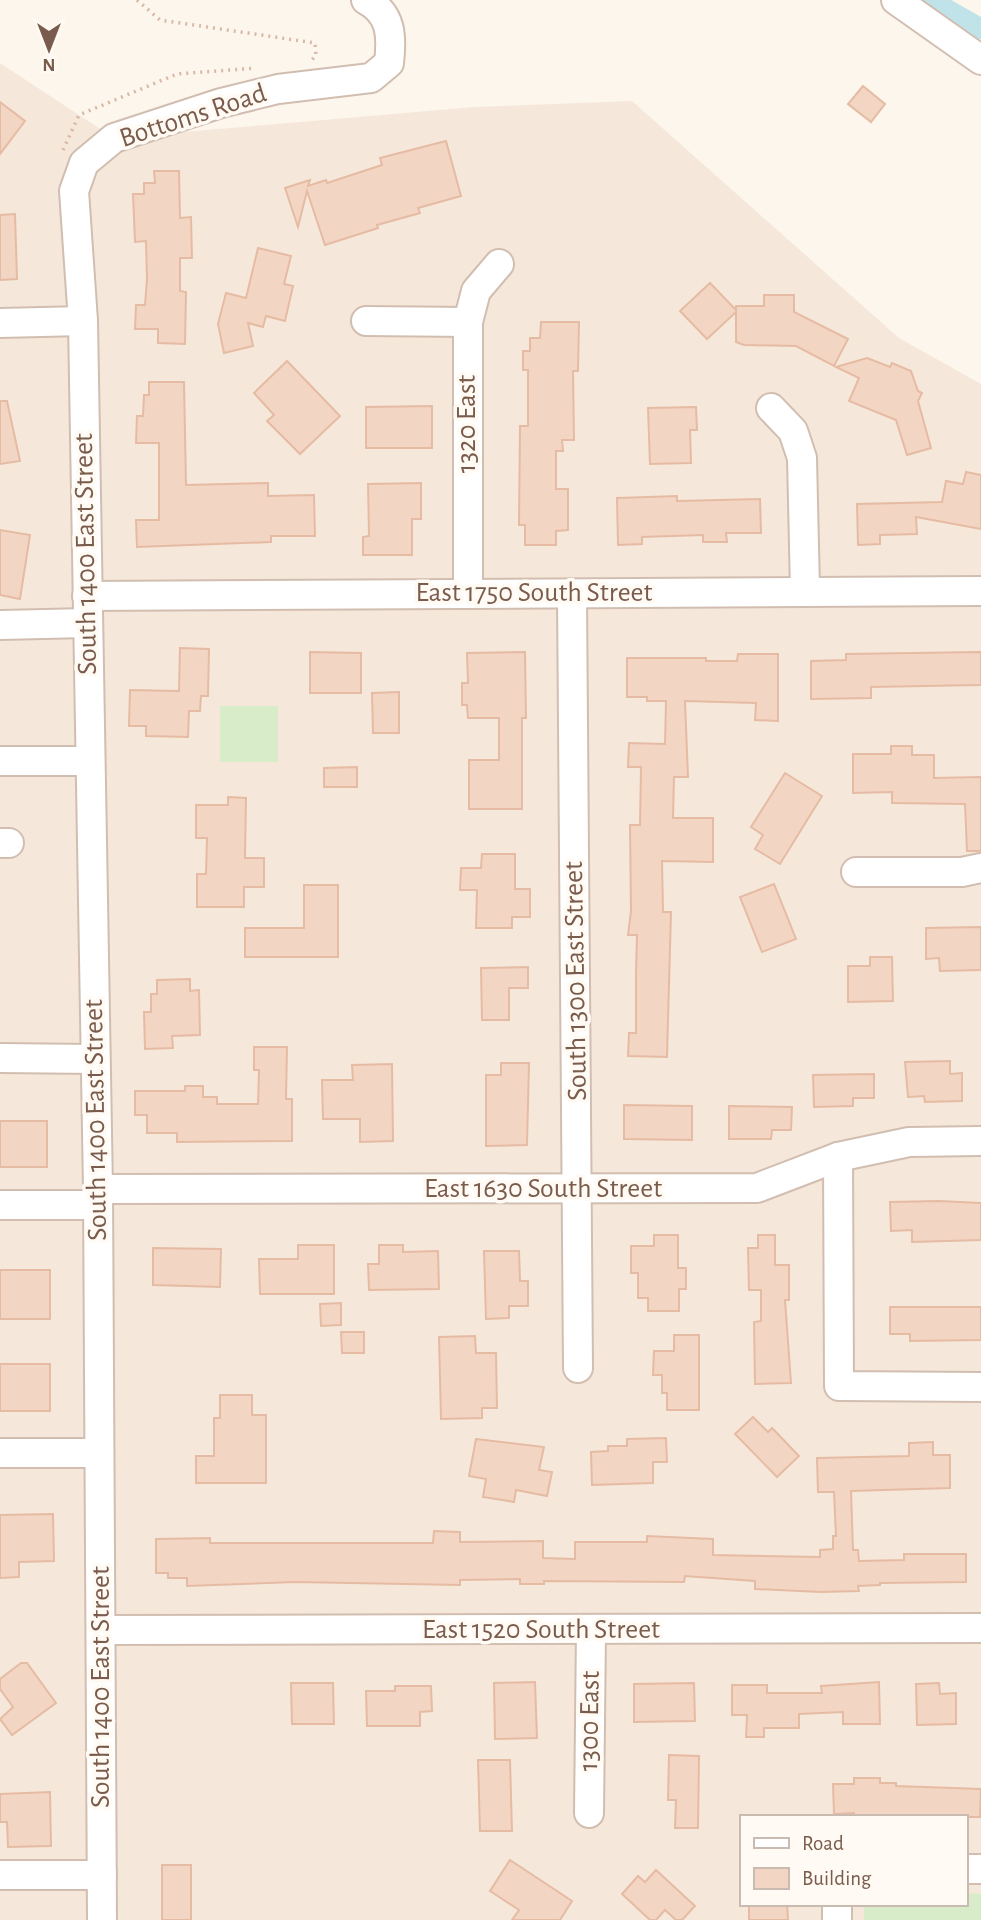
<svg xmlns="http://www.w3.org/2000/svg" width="981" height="1920" viewBox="0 0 981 1920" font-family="'Alegreya Sans',sans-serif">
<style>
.residential{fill:#f5e8da;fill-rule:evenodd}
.green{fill:#d8ecc9}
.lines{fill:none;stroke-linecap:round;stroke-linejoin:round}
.canal{stroke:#bfe3e8;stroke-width:21}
.building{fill:#f3d5c3;stroke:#e6bba3;stroke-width:2}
.minor-casing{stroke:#d1beb0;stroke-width:32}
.path{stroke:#d9b8a5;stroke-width:3.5;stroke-dasharray:2 5;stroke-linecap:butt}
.minor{stroke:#fff;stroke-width:28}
.labels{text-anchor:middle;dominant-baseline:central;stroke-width:7;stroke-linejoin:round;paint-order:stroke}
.street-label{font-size:28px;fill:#7a5c4d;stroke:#fffaf3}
</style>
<rect width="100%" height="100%" fill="#fdf6ec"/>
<path class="residential" d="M0,63l114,75 360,-31 158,-6 267,237 82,46v1536h-981zM741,1817h224v87h-224z"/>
<g class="green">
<rect x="220" y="706" width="58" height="56"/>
<path d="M965,1893l16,1v26h-117v-16h101z"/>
</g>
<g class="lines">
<path class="canal" d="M930,0l51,29"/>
</g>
<g class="building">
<path d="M863,86l22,18 -14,18 -23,-18z"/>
<path d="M0,102l25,19 -25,33z"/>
<path d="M446,141l15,55 -43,12 2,5 -43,12 1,3 -53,17 -18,-54 -9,36 -13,-39 25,-8 -2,6 18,-6 1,3 55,-18 -2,-7z"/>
<path d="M154,171h25l1,47 11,-1 1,41h-12v33l6,1 -1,52 -27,-1v-14h-23l1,-24h9l2,-26 -1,-38 -11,1 -2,-48h11v-11h11z"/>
<path d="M15,214l2,65 -17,1v-65z"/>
<path d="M258,248l33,8 -7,28 9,2 -8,35 -19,-5 -3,11 -15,-4 5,23 -29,7 -6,-29 8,-31 20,5z"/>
<path d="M710,283l26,27v-4h28v-11h30v17l54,27 -14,27 -38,-20 -52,-1 -8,-3v-30l-29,27 -27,-28z"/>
<path d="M541,322h38l-1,49h-5l1,69h-12l1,11h-7v38h12v41l-12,1v14h-31v-20h-6l1,-99h8v-56h-5v-19h7v-13h10z"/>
<path d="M867,358l23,9 2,-4 19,8 7,20 4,2 -4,8 13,47 -24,7 -11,-35 -47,-19 10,-23 -23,-11z"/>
<path d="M287,361l53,55 -40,38 -33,-33 7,-6 -20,-22z"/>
<path d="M149,382h35l2,103 82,-2v13l46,-1 1,41h-44v6l-134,5 -1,-27h23v-77h-23l1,-27h6l1,-21h5z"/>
<path d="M0,401h7l13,60 -20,3z"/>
<path d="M432,406v42h-66v-41z"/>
<path d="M696,407l1,23h-7l1,33 -41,1 -2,-56z"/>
<path d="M966,472l15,3v54l-65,-12 1,17 -37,1v9l-22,1 -1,-41 85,-2 4,-21 17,3z"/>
<path d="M421,483v36h-9v36h-49v-18l6,-1 -1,-52z"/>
<path d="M677,496v5l83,-2 1,34h-35l1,9h-24v-7l-61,2v7l-24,1 -1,-47z"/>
<path d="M0,530l30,5 -10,64 -20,-4z"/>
<path d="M180,648l29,1 -1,47h-7l-1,15h-11l-1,26 -42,-1v-10h-17l1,-36 49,1z"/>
<path d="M310,652l51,1v40h-51z"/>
<path d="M525,652l1,66h-4v91h-53v-49h30v-42h-31l-1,-13h-5v-22h6l-1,-30z"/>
<path d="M981,652v33l-110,2v11l-60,1v-38l35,-1v-6z"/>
<path d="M738,654h40v67l-23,-1 1,-17 -71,-2 3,76h-14l-1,41h40v44l-51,-1 1,51h8l-4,145 -39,-1 1,-23h7v-61l1,-37h-9l3,-24 -1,-86h10l1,-58h-13l1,-24 36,1 1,-43h-19v-4h-20v-39h79v3h31z"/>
<path d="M399,692v41h-26l-1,-40z"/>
<path d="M891,746h21v9h22v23l47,-1v74h-14l-2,-47 -73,-1v-11l-39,1v-39h38z"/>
<path d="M357,767v20h-33v-19z"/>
<path d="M785,773l37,23 -42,68 -25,-15 8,-14 -12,-8z"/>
<path d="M228,797l18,1 -1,60h19v29h-20v20h-47v-33h9l1,-36h-11v-33h32z"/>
<path d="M482,854h33v35h15v28h-18v11h-36l1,-38h-17l1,-22h20z"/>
<path d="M774,884l22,55 -34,13 -22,-55z"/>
<path d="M304,885h34v72h-93v-29h59z"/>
<path d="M981,927v43l-41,1 -1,-13 -13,1v-31z"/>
<path d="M870,957h22l1,44 -45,1v-36h22z"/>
<path d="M528,967v21h-19v32h-27l-1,-52z"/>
<path d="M190,979v12l9,-1 1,45 -28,1 1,12 -28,1 -1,-37h7v-18h6v-14z"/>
<path d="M254,1047h33l-1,52h6v42l-115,1v-9h-30v-18h-12v-24h50v-5h18v11h14v7h41l1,-34h-5z"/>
<path d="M950,1061v13l12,-1v28l-37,1 -1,-6 -16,1 -3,-35z"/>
<path d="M501,1063h28l-2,82 -41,1v-71h15z"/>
<path d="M392,1064l1,77 -33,1v-23h-37l-1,-39h31l-1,-15z"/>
<path d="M874,1074v24h-21v8l-39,1 -1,-32z"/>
<path d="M624,1105l68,1v34l-68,-1z"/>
<path d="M729,1106l63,1 -1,23h-19l-1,9h-42z"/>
<rect x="0" y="1121" width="47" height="46"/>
<path d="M939,1201l42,2v37l-69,2v-12l-21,1 -1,-29z"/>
<path d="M654,1235h24v33h8v21h-7v22h-31v-13h-10v-25h-7v-27h23z"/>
<path d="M758,1235h17v30h14v35h-4l6,83 -36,1 -1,-62 7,-1v-31h-12l-1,-42h10z"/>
<path d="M298,1245h36v49h-74l-1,-35h39z"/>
<path d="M379,1245h24v7l35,-1 1,38 -70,1 -1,-26h11z"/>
<path d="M153,1248l68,1 -1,38 -67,-2z"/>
<path d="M484,1251h35l1,30h8v25h-19v12l-23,1z"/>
<rect x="0" y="1270" width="50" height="49"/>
<path d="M341,1303v22l-20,1 -1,-22z"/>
<path d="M890,1307h91v33l-71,1v-7h-20z"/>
<path d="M341,1332h23v21h-22z"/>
<path d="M674,1335h25v75h-32v-17h-5v-18h-9l1,-24h20z"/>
<path d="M475,1336l1,17h20l1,55h-15v10l-41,1 -2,-82z"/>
<rect x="0" y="1364" width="50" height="47"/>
<path d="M220,1395h32v20h14v68h-70v-27h18v-38h6z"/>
<path d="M753,1417l15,15 4,-4 27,28 -22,21 -42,-43z"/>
<path d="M666,1438l1,24h-14v21l-61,2 -1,-33 17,-1v-5h19v-7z"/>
<path d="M476,1439l68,8 -5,23 13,2 -5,24 -31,-6 -2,12 -31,-5 3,-18 -17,-3z"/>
<path d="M933,1442v13h17v33l-99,3 2,59h5l1,11 45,-1v-6h62v28l-86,1v2l-22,1 1,5 -38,1 -66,-3v-8l-70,-5 -1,6 -140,-1v3h-24v-5l-60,1v5l-165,-3 -108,4v-8h-19v-5h-12v-34l54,-1v5h223l1,-12 26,1v10l83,-1v17l32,1v-17h72v-6l66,3v16l107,2v-7l13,-1v-13h3l-2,-44h-16l-1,-34 92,-2v-13z"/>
<path d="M53,1514l1,47 -35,1v15l-19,1v-63z"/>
<path d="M21,1663h6l29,40 -44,32 -12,-16 13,-12 -13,-18v-10z"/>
<path d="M535,1682l2,56 -42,1 -1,-56z"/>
<path d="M879,1682l1,42h-37v-12l-44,2v14h-35v9h-18l1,-22h-15v-30h35v8h55l-1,-7z"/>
<path d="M291,1683h42l1,41h-42z"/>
<path d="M694,1683l1,38 -61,1v-38z"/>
<path d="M939,1683l1,11 16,-1v31l-39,1 -1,-41z"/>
<path d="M395,1686h36l1,25 -12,1v14h-53l-1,-35h29z"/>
<path d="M669,1755l30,1 -1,72h-23l1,-28h-8z"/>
<path d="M478,1760h32l2,71h-32z"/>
<path d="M854,1778h26v5h16v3l85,3 -1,28h-126v-4l-20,1 -1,-30h21z"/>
<path d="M50,1792l1,54 -43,1 -1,-25h-7v-28z"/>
<path d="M510,1860l62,41 -12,19h-48l7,-10 -29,-19z"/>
<rect x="162" y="1865" width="29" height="55"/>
<path d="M656,1870l39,36 -13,14h-6l-11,-10 -9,10h-6l-28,-26 16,-18 7,6z"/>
<path d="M749,1904h38l1,16h-39z"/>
</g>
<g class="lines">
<defs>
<g id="minor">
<path d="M896,0l85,60"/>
<path d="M366,321l102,1"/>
<path d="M0,323l83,-2"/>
<path d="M771,408l22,23 9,27 3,132"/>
<path d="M468,594v-272l8,-31 23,-27"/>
<path d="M572,595l6,773"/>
<path d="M87,596l894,-5"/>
<path d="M0,625l88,-2"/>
<path d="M0,761h88"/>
<path d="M0,843h9"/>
<path d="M856,872h106l19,-4"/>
<path d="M0,1058l95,1"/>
<path d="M838,1157l1,229 142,1"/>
<path d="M98,1189l659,-1 81,-31 71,-15 72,-1"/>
<path d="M0,1205h98"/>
<path d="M0,1453h99"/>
<path d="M101,1630l880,-2"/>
<path d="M589,1813l2,-183"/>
<path d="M965,1869h16"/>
<path d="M0,1875h102"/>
<path d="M837,1904v16"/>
<path d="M102,1920l-4,-731 -15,-868 -9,-130 10,-28 30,-25 107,-35 57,-14 93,-11 18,-15c3,-26 3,-49 -23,-63"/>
</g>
</defs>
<use href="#minor" class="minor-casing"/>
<g class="path">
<path d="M137,0l23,20 155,23 1,12 -5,6"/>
<path d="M63,150l16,-35 98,-41 79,-6"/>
</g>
<use href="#minor" class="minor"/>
</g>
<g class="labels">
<g class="street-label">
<text transform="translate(193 116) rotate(-18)">Bottoms Road</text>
<text transform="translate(467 424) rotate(-90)">1320 East</text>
<text transform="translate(86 554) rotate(-91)">South 1400 East Street</text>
<text x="534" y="593">East 1750 South Street</text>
<text transform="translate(576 981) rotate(-91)">South 1300 East Street</text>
<text transform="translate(96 1120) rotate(-91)">South 1400 East Street</text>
<text x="543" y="1189">East 1630 South Street</text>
<text x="541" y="1630">East 1520 South Street</text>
<text transform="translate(101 1687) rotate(-90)">South 1400 East Street</text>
<text transform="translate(590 1721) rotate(-89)">1300 East</text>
</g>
</g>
<rect x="740" y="1815" width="228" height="91" fill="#fffaf3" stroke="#cabbb1" stroke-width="2"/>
<rect x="754" y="1838" width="35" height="10" fill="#ffffff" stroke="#cabbb1" stroke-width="2"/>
<text x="802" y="1850" font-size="21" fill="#7a5c4d">Road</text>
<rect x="754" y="1868" width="35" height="21" fill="#f3d5c3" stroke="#cabbb1" stroke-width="2"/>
<text x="802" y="1885" font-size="21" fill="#7a5c4d">Building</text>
<g transform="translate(49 49) rotate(180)" stroke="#fffaf3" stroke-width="5" paint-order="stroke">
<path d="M0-5L12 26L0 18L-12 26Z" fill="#7a5c4d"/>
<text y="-10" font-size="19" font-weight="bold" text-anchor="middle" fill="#7a5c4d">N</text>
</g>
</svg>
